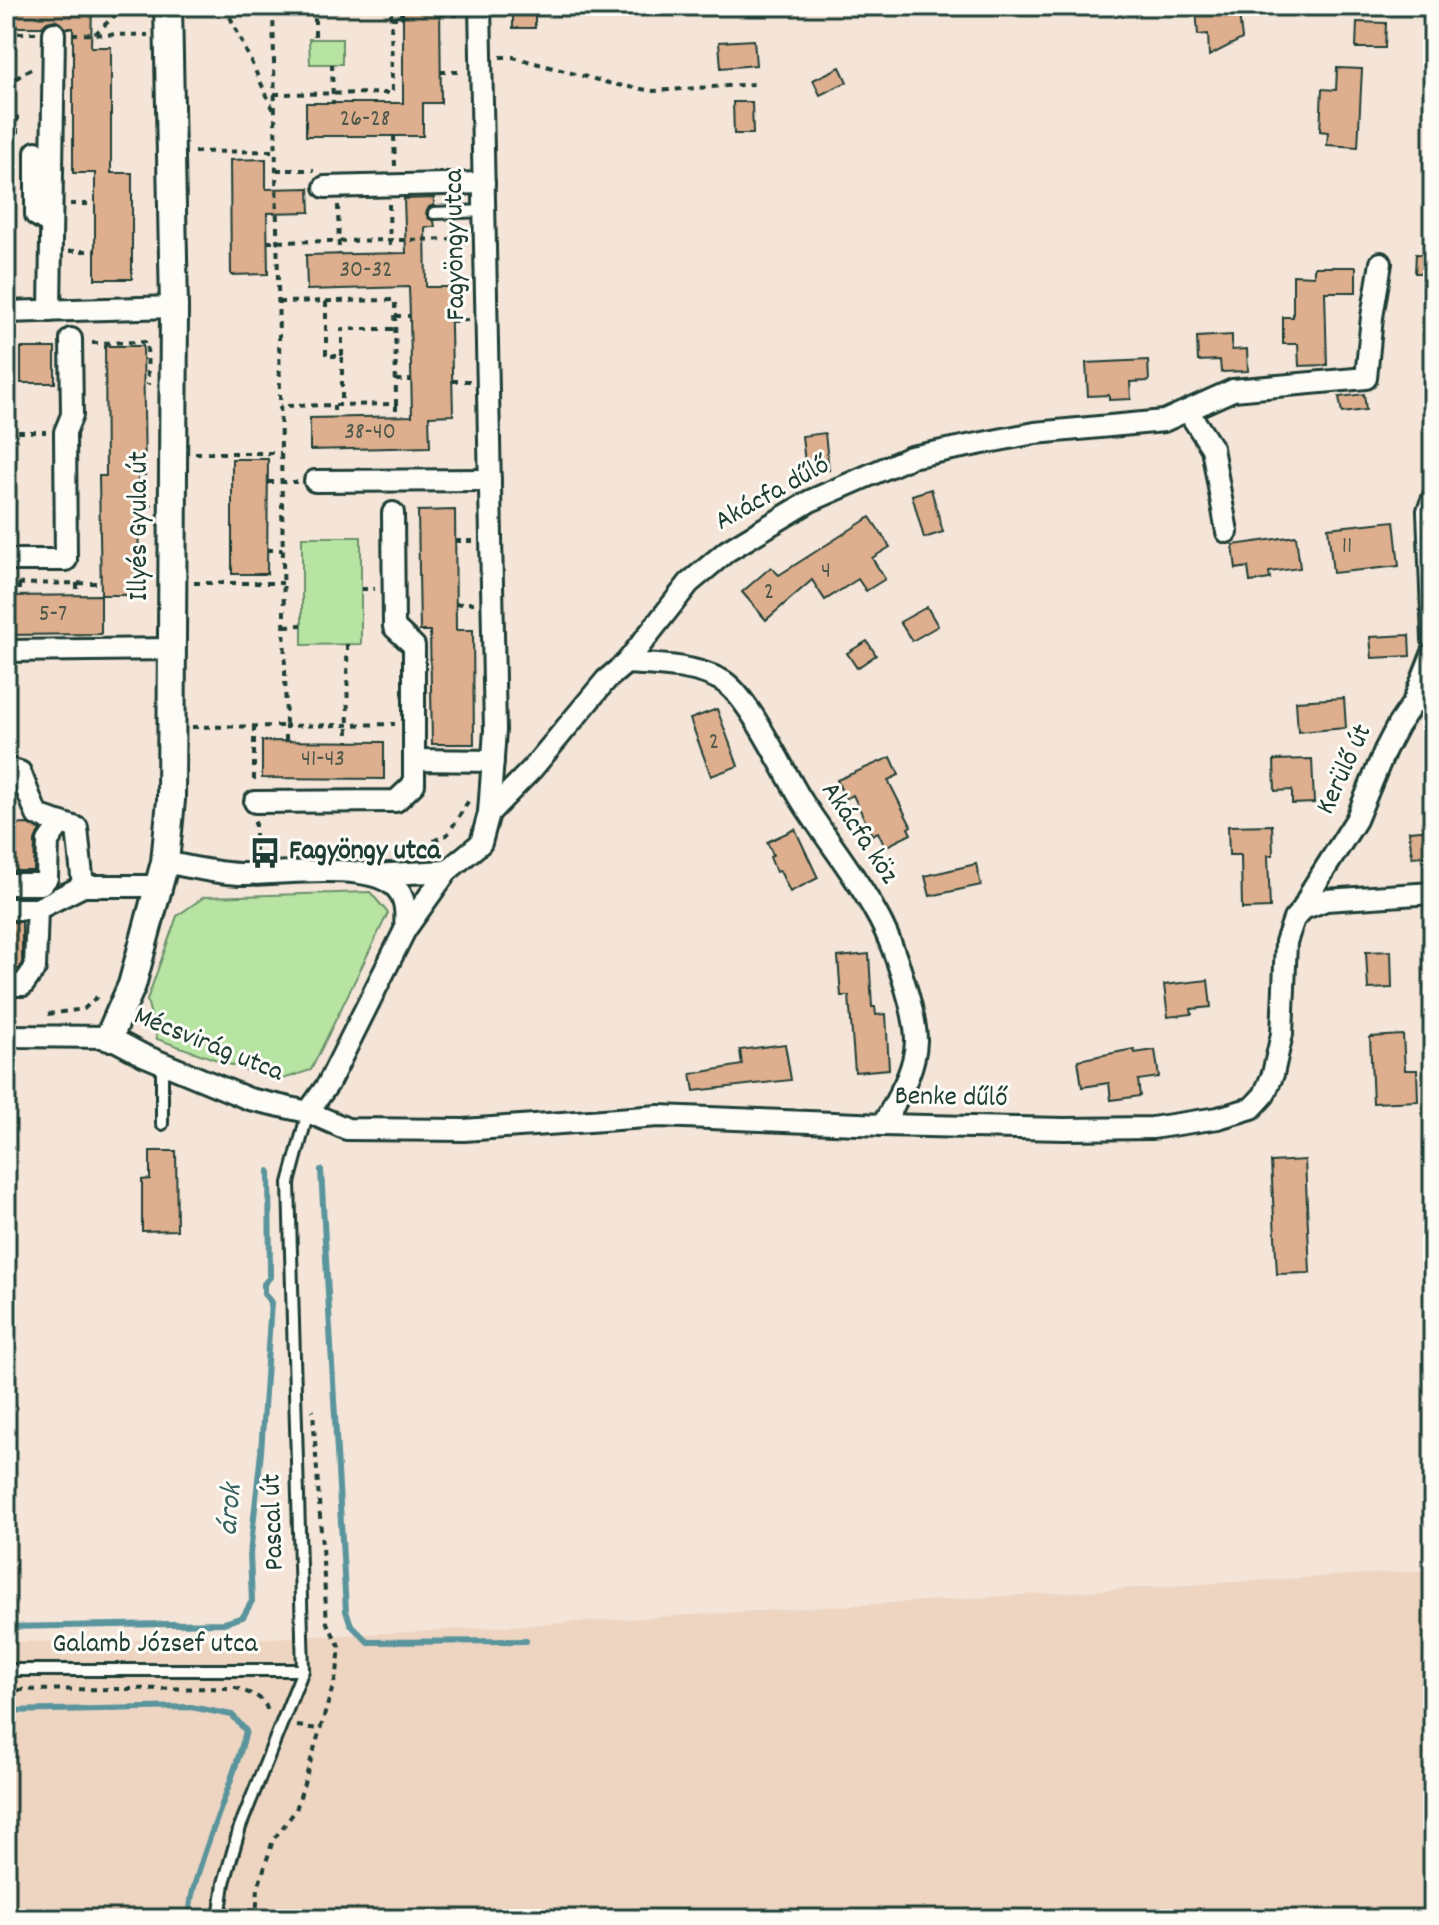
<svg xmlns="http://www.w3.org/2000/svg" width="1439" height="1925" viewBox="0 0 1439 1925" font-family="Dekko,sans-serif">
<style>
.built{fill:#edd5c2}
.green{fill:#b7e4a2;stroke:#6b906b;stroke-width:2}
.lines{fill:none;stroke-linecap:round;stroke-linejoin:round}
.stream{stroke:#5a949c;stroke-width:6}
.building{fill:#deaf8f;stroke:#1f3d34;stroke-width:2}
.service-casing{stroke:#1f3d34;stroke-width:16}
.minor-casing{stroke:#1f3d34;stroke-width:26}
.tertiary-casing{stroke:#1f3d34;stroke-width:32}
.path{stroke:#1f3d34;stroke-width:4;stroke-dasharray:6 6;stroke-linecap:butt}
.service{stroke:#fdfcf7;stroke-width:10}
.minor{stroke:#fdfcf7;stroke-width:20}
.tertiary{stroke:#fdfcf7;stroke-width:26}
.labels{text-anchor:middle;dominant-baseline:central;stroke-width:6;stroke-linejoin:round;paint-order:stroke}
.number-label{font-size:24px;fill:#4f5a4b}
.street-label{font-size:28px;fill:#1f3d34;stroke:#fdfcf7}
.poi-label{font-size:28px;font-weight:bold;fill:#1f3d34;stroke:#fdfcf7;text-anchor:start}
.water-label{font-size:30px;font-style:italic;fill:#38615f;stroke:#fdfcf7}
</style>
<rect width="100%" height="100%" fill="#f4e5d8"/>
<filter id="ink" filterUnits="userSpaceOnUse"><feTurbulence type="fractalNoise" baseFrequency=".0125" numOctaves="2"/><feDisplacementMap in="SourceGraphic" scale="16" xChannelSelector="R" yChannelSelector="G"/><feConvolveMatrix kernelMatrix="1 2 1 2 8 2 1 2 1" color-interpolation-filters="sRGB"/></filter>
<g filter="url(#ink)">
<path class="built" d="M1433,1570v349h-1427v-277l259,-4 146,-6z"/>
<g class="green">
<path d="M309,39h33v25h-32z"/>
<path d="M302,537h59v107l-59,1z"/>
<path d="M370,892l18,21 -77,157 -34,11 -120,-42 -10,-39 30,-84 27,-19z"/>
</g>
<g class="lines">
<g class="stream">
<path d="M321,1170l25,441 5,14 17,17 158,-1"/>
<path d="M6,1627l218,-4 19,-6 9,-16 -2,-47 11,-102 10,-150 -7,-8v-10l6,-7 -1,-106"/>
<path d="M6,1711l185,-4 41,8 14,16c-11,45 -31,88 -45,133 -6,19 -12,35 -11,55"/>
</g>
</g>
<g class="building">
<path d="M6,6h86l-1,41h20v126h21v106h-37v-106h-22v-145h-7l-11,-8 -8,2 -5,5h-36z"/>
<path d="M403,6h37l1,97h-18v33h-117v-33h97z"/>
<rect x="513" y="6" width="22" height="22"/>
<path d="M1214,6h24l4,33 -33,17 -1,-22 -10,1 -2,-27z"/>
<path d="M1357,22l29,1 -1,25h-29z"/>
<path d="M754,40l2,25 -35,3 -2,-26z"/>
<path d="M840,67l7,15 -27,13 -7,-15z"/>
<path d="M1337,68l25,1 -4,78 -31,-2 1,-13 -8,-1 2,-42 14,1z"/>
<path d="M733,102h19l1,32h-19z"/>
<path d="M266,159v30l43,-1 1,24 -43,1 1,61 -37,1 -1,-115z"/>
<path d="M434,198v7l-5,2 -3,6 2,5 6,3 1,6h-10l1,60h24l3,128 -24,1 1,31 -120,3v-32l102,-2 -2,-100 -1,-29 -102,3 -1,-35 100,-2 -2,-54z"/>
<path d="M1416,254l17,1v18h-18z"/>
<path d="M1314,267h42v25h-31l2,73 -28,1 -1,-22h-15v-27h10v-42l21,1z"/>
<path d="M1232,335v15l15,-1 1,22 -27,1 -1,-12 -22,1 -1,-24z"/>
<path d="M105,346h38l2,129h-7l1,120h-38l-2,-119h7z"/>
<rect x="21" y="348" width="34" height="35"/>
<path d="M1148,360l1,21 -19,1 1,17 -22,1v-5l-21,1 -2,-33z"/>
<path d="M1364,394l2,16 -24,3 -3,-16z"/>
<path d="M825,433l4,37 -23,2 -4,-36z"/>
<path d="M232,459h36l-1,115h-35z"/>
<path d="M931,489l12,43 -19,6 -12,-43z"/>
<path d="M455,510l1,120h17l1,114h-42l-2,-113h-10l-2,-120z"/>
<path d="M870,517l20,30 -18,11 13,21 -19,12 -8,-12 -33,21 -13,-20 -46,40 -24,-28 29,-25 8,8z"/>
<path d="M1394,521l5,45 -66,7 -5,-45z"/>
<path d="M1296,536l4,32 -31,4 1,7 -20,3 -2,-15 -12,2 -3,-24z"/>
<path d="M101,595v39l-95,1v-39z"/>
<path d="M927,607l11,19 -26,15 -12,-19z"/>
<path d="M1409,635l1,21 -38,2 -2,-21z"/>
<path d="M867,641l9,14 -19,13 -10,-15z"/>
<path d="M1344,698l2,30 -48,4 -2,-31z"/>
<path d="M717,709l21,57 -27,10 -21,-57z"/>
<path d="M262,741l122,1v37l-122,-1z"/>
<path d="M891,757l8,18 -11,5 23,46 -3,2 3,6 -26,13 -7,-15 -6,3 -19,-40 -8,4 -8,-19z"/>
<path d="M1312,759l2,44 -22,1v-14l-17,1 -1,-31z"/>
<path d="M28,824l12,6 -5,11 -1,30h-28v-46z"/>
<path d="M1272,825l1,30h-5l2,53 -28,1 -1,-54h-12l-1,-29z"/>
<path d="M795,829l23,49 -28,14 -10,-21 -4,1 -6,-15 3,-2 -6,-13z"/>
<path d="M1433,829v26l-21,2 -3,-26z"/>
<path d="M976,864l5,21 -51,11 -5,-20z"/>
<path d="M6,922h16v42l-3,5h-13z"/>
<path d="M1391,951l1,37 -24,1 -2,-37z"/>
<path d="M869,954l3,53h3l1,8 10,-1 3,55 -34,3 -6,-76h-8l-3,-39z"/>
<path d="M1208,980l3,27 -20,2 1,5 -24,3 -4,-32z"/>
<path d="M1403,1035l2,35h12l1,31 -45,2 -3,-66z"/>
<path d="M785,1044l6,36 -97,11 -3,-17 51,-9 -2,-15z"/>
<path d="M1134,1049l1,4 20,-3 4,27 -21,3 2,16 -29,4 -2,-17 -27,4 -4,-27z"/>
<path d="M150,1151h26l1,79 -35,1v-51l8,-1z"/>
<path d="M1305,1160l5,113 -33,1 -6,-112z"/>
</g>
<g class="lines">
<defs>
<g id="service">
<path d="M434,213l51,-2"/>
<path d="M162,1063v61"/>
<path d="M6,1670h297"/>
<path d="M219,1919l5,-36 16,-56 63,-157 -14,-487 19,-71"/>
</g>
<g id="minor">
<path d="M36,152v63l15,9"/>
<path d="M325,187l159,-4"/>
<path d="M50,311l4,-278"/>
<path d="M6,312l168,-5"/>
<path d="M1188,411l24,37 15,84"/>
<path d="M315,481l175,-1"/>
<path d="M1433,498l-5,13 5,129"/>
<path d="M6,560h60l-1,-128 7,-17 -1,-76"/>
<path d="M6,651l167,-2"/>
<path d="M626,663c31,2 67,2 95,17 27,14 63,93 81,121 24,38 53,73 74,112 16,27 40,97 40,128 -1,31 -19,57 -33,84"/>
<path d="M414,760l79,1"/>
<path d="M6,768l14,4 17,43 40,13 6,58"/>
<path d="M255,802l141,-1 18,-17v-138l-20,-19 -1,-114"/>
<path d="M489,813l43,-44 74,-89 20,-17 63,-80 38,-32 83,-50 101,-44 124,-24 129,-12 69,-31 133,-12 6,-61 9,-54"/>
<path d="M165,862c24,5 49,11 74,12 38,1 124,-13 154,11 14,11 13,29 12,45l-77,154 -20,28"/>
<path d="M372,875l75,-4 34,-28 8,-30 6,-83 -15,-724"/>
<path d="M6,884h35l6,-6 1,-37 13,-18"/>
<path d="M6,909h31"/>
<path d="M1303,909l10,-21 43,-68 29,-70 13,-25 15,-22 20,-51"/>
<path d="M405,930l42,-59"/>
<path d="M6,985h17l12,-17 2,-59 46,-23h75"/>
<path d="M6,1036l103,1 34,18 106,44 59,13 39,17 117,1 195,-14 224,9 181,4 88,-1 66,-10 34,-10 12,-13 9,-21 9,-40 4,-92 8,-23 9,-10 23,-9 107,-7"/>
</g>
<path id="tertiary" d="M109,1037l23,-52 33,-123 6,-62 3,-493 -6,-301"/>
</defs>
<use href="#service" class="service-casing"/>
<use href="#minor" class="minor-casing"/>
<use href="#tertiary" class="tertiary-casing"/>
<g class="path">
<path d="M225,6l49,105"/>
<path d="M315,6v33"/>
<path d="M440,15h22"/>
<path d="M391,18h12l-6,-12"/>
<path d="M6,33h30"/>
<path d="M72,34l76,1"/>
<path d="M95,34l30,-28"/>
<path d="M500,57h13l99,27 42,7 101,-7"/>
<path d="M332,64l1,39"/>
<path d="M440,72h22"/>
<path d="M274,94l118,-1 -1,-87"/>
<path d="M6,101l12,-24 16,-10"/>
<path d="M6,110l11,7v17l-11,6"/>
<path d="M394,136l1,30"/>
<path d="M194,152l81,-1"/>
<path d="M6,157h12"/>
<path d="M276,170h38"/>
<path d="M70,204h25"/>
<path d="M389,204l1,49"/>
<path d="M338,205l1,49"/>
<path d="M267,242l198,-3"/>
<path d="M69,251h26"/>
<path d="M326,301v55h16v49"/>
<path d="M278,302l117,-2 1,104 -116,2"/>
<path d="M395,316h15"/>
<path d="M451,321l18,-1"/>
<path d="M92,343l55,-1 1,43"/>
<path d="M342,356v-27h53"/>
<path d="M396,380h15"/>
<path d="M452,381h18"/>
<path d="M396,404v13"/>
<path d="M334,405v13"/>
<path d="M6,432h40"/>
<path d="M195,453h86"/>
<path d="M268,482h29"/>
<path d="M138,506l14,-1"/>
<path d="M455,541h18"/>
<path d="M267,550h16"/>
<path d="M77,583v13"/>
<path d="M194,583h89"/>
<path d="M6,584l95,-1"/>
<path d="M19,584v12"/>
<path d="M361,589h14"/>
<path d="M456,604l18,-1"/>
<path d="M285,626l17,-1"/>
<path d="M347,644l1,97"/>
<path d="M254,726v58"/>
<path d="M192,727l94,-1 -13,-720"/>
<path d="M286,741v-15l109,-2"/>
<path d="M255,821v35"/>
<path d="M412,851l36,-17 21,-34"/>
<path d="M48,1014l36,-5 17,-16"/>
<path d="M6,1690l230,-2c14,6 31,8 32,27"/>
<path d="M297,1726l21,3"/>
<path d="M256,1919l2,-31 15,-48 23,-30 41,-137 3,-26 -13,-24 -14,-213"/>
</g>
<use href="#service" class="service"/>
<use href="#minor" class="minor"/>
<use href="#tertiary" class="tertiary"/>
</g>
</g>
<defs>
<symbol id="bus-bare" viewBox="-9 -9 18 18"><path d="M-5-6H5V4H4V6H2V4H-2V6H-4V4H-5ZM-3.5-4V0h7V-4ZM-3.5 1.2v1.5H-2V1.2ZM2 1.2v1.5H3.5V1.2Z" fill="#1f3d34" stroke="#fdfcf7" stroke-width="2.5" paint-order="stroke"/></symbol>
</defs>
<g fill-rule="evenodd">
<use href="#bus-bare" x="243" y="831" width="44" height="44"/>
</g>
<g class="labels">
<g class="number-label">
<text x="365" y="120">26-28</text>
<text x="366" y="271">30-32</text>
<text x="370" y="433">38-40</text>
<text x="1347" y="547">11</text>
<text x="826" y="572">4</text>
<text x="769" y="593">2</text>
<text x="53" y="615">5-7</text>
<text x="714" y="743">2</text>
<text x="323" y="760">41-43</text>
</g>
<g class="street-label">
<text transform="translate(457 245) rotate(-91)">Fagyöngy utca</text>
<text transform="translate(773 495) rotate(-29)">Akácfa dűlő</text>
<text transform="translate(141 526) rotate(-90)">Illyés Gyula út</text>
<text transform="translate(1346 770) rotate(-65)">Kerülő út</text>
<text transform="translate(858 834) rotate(56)">Akácfa köz</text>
<text transform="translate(208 1046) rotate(22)">Mécsvirág utca</text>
<text transform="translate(951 1099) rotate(1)">Benke dűlő</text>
<text transform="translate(275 1522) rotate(-92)">Pascal út</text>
<text x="155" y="1646">Galamb József utca</text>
</g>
<g class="poi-label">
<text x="289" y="853">Fagyöngy utca</text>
</g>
<g class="water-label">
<text transform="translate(232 1510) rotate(-85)">árok</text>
</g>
</g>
<rect width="1439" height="1925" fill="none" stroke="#fdfcf7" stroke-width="32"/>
<rect x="16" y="16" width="1407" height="1893" fill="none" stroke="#1f3d34" stroke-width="3" filter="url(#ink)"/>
</svg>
